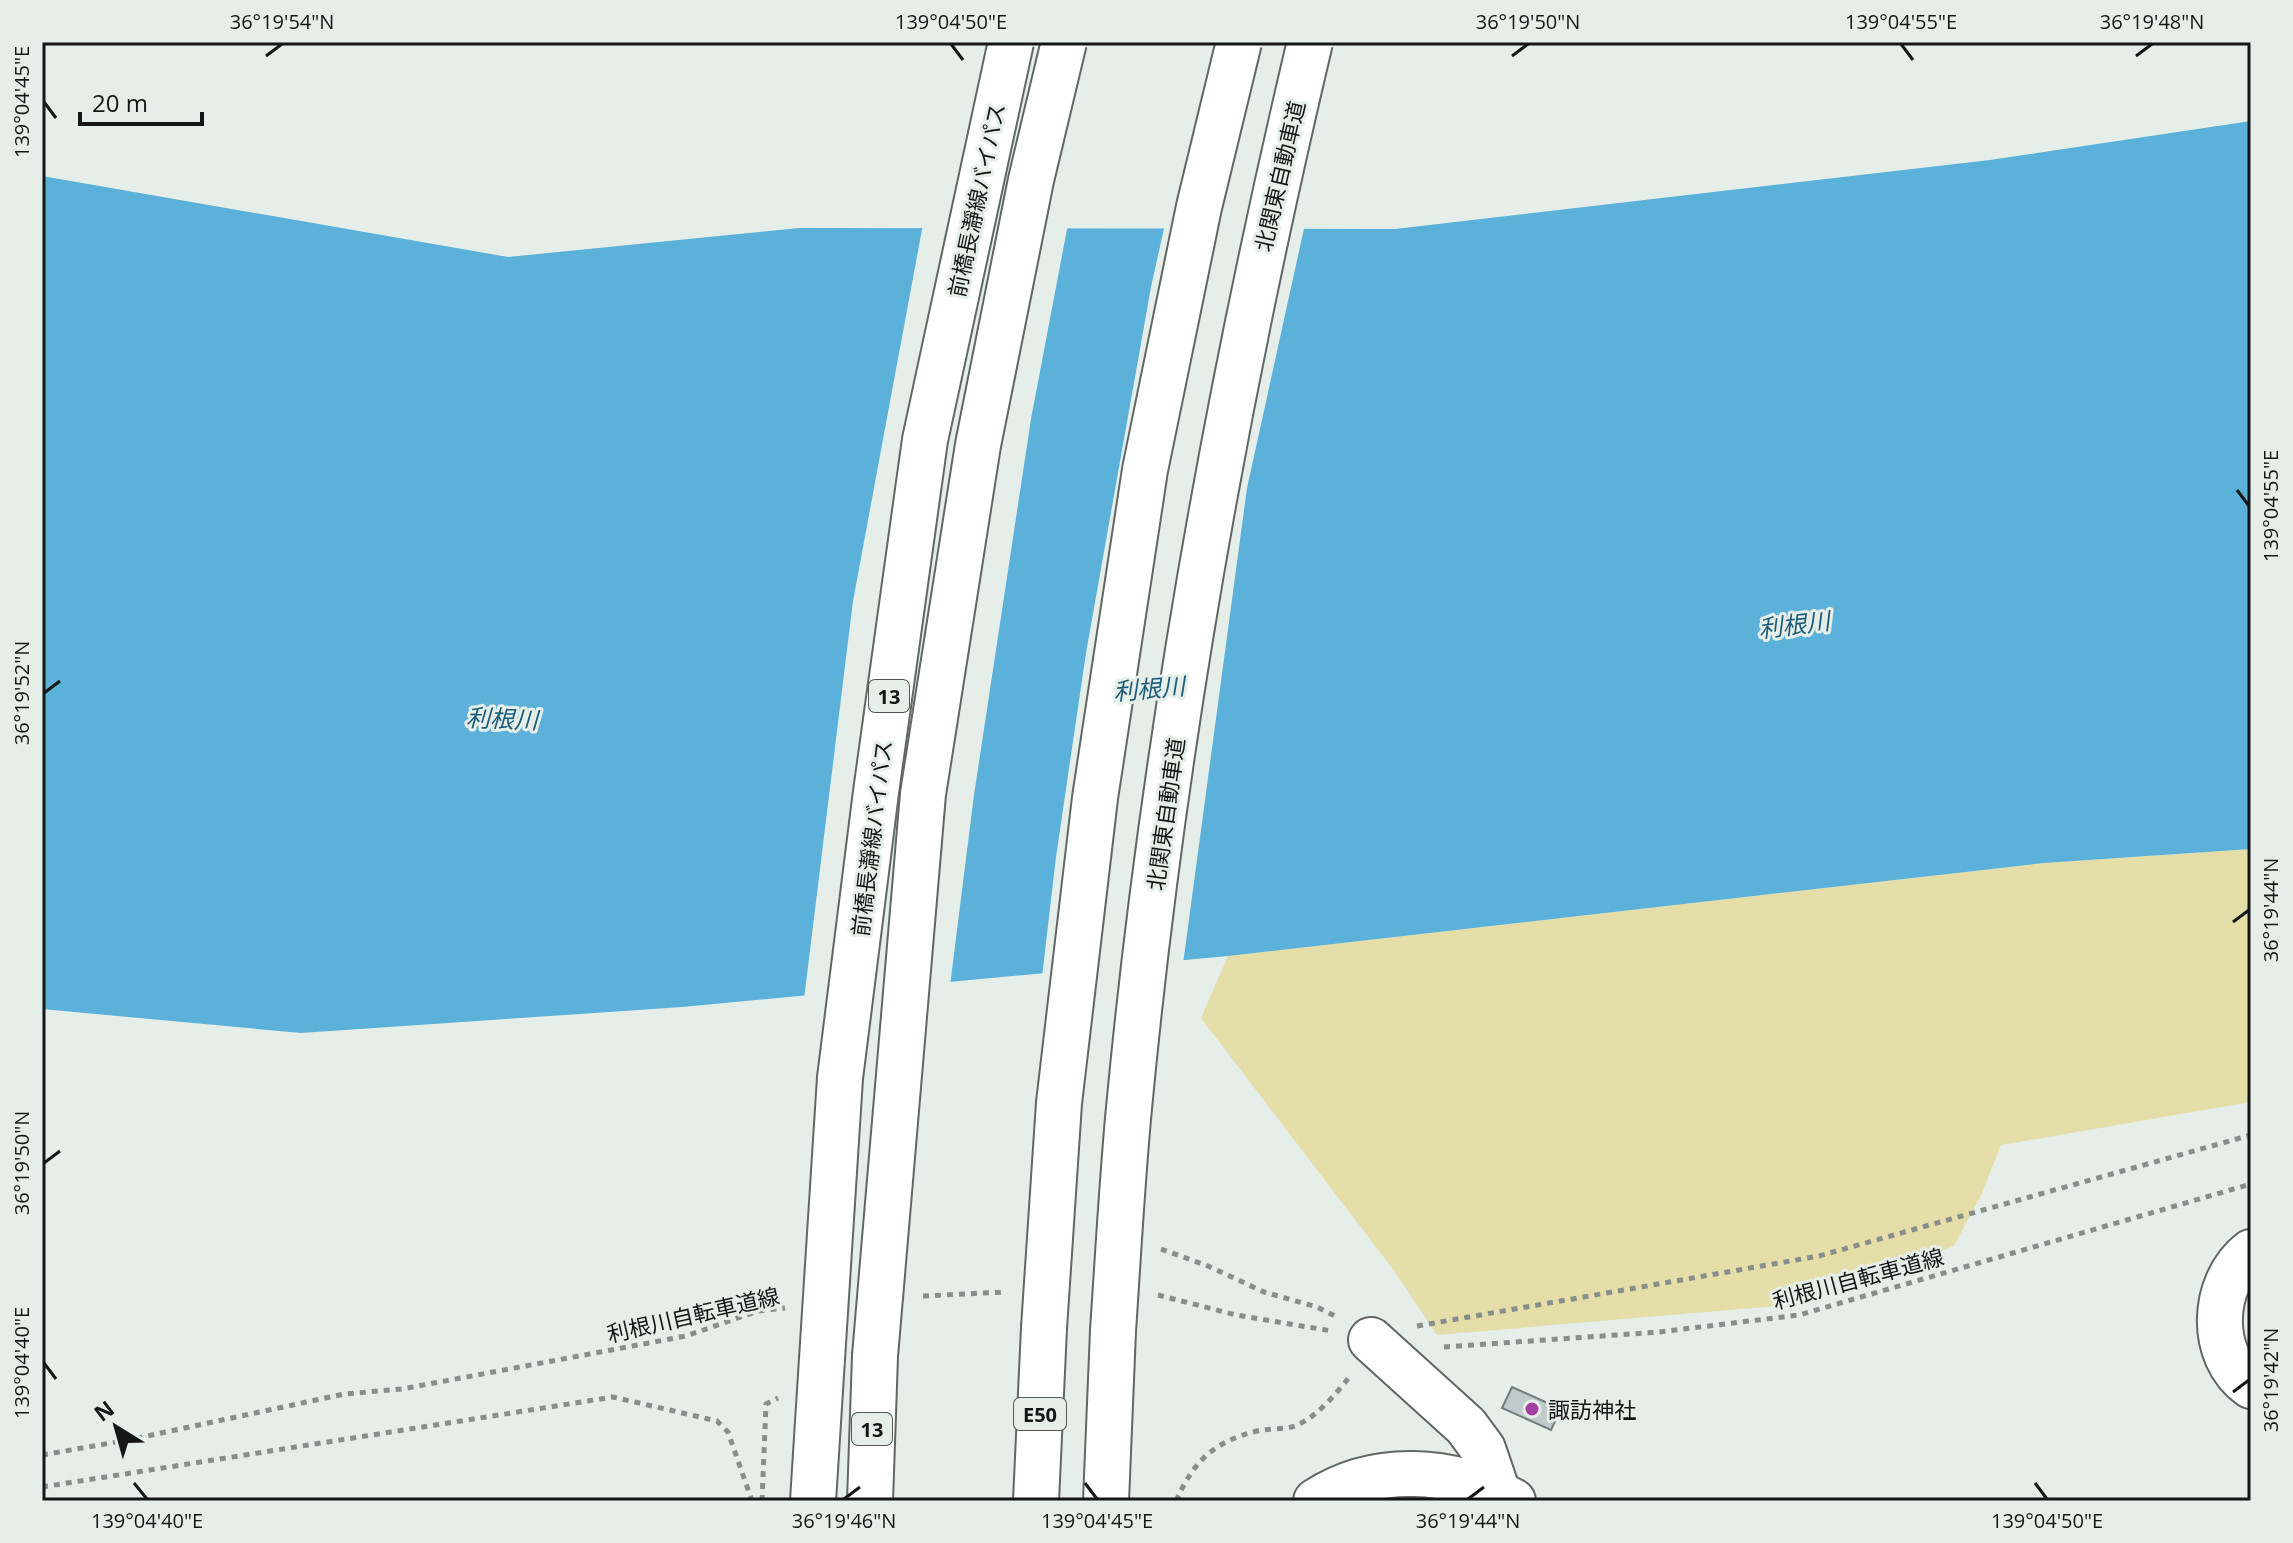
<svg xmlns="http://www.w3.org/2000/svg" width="2293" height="1543" viewBox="0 0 2293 1543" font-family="'Open Sans','Noto Sans JP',sans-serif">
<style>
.green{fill:#e6dea9}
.water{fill:#5bb1d9}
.pier{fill:#e5eee9}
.building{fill:#c0caca;stroke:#747d7d;stroke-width:2}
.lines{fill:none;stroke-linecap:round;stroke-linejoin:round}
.minor-casing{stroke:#606764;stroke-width:48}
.major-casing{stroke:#606764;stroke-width:48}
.highway-casing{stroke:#606764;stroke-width:48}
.path{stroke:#888e8b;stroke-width:5;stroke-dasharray:6 6;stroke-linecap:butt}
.minor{stroke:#fff;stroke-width:44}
.major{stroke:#fff;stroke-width:44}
.highway{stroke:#fff;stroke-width:44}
.major-bridge-casing{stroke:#606764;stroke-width:48;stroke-linecap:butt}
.highway-bridge-casing{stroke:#606764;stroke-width:48;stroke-linecap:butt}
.major-bridge{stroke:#fff;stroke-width:44}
.highway-bridge{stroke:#fff;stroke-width:44}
.ticks{fill:none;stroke:#151716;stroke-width:3}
.poi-dot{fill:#a53fa3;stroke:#e5eee9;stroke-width:3}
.labels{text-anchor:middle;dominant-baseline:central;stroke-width:6;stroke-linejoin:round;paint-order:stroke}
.shield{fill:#e5eee9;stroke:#535855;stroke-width:2}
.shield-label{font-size:20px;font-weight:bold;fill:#151716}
.street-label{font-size:22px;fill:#151716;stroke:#e5eee9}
.poi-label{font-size:22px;fill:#151716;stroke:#e5eee9;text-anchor:start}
.water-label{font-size:24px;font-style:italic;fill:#1a5c79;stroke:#e5eee9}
.neatline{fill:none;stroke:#151716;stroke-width:3}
.ticks-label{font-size:20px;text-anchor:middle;fill:#151716}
</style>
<rect width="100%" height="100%" fill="#e5eee9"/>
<path class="green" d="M2251,849v253l-250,43 -19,48 -28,53 -154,58 -363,31 -42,-63 -194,-254 27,-62 816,-93z"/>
<path class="water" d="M2251,121v728l-207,14 -816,93 -546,51 -381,26 -259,-24v-833l466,81 291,-29 596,1 595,-69z"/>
<g class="pier">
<path d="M923,224h145l-37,195 -57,376 -24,191 -146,13 49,-398z"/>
<path d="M1165,224h140l-58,264 -64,476 -141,13 14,-120 30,-204 65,-366z"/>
</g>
<path class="building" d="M1512,1387l49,22 -10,21 -49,-22z"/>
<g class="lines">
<defs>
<g id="minor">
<path d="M2251,1252c-40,31 -43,104 0,134"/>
<path d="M1371,1340l95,86 17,23 15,44"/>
<path d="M1316,1501c60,-39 136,-33 197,0"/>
</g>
<g id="major">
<path d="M813,1501l9,-142"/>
<path d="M870,1501l5,-145"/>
</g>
<g id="highway">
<path d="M1036,1501l8,-173"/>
<path d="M1106,1501l7,-170"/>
</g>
</defs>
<use href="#minor" class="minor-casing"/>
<use href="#major" class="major-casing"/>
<use href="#highway" class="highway-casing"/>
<g class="path">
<path d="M1161,1249l47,17 56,26 53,15 20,10"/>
<path d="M1158,1295l78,20 96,16"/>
<path d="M923,1296l82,-4"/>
<path d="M1417,1326l402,-70 432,-121"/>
<path d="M1444,1347l215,-15 140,-17 452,-131"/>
<path d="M42,1455l86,-15 216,-46 58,-5 284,-53 72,-25 27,-3"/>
<path d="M42,1487l571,-90 104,24 11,11 24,69"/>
<path d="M762,1501l4,-97 12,-6"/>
<path d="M1176,1501c18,-40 37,-59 81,-70 12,-3 26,-1 38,-5 21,-8 42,-33 55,-50"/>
</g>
<use href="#minor" class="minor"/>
<use href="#major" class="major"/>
<use href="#highway" class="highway"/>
<defs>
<g id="major-bridge">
<path d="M875,1356l48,-562 55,-349 53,-265 33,-138"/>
<path d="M822,1359l18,-281 36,-286 49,-352 86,-398"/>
</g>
<g id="highway-bridge">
<path d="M1044,1328l15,-225 36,-305 50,-328 54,-263 40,-165"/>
<path d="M1113,1331c5,-74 9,-149 16,-223 34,-359 98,-716 181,-1066"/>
</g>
</defs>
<use href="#major-bridge" class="major-bridge-casing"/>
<use href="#highway-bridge" class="highway-bridge-casing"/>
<use href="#major-bridge" class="major-bridge"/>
<use href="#highway-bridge" class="highway-bridge"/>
</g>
<path class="ticks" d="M951,44l12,16M1901,44l12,16M266,56l16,-12M1512,56l16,-12M2136,56l16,-12M44,102l12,16M2237,490l12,16M44,693l16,-12M2233,922l16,-12M44,1163l16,-12M44,1363l12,16M2233,1392l16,-12M134,1483l13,16M1085,1483l12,16M2035,1483l12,16M844,1499l16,-12M1468,1499l16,-12"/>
<circle class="poi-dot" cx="1532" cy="1409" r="8"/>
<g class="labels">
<g class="shield">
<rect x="869" y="680" width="40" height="32" rx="6"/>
<rect x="1014" y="1398" width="52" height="32" rx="6"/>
<rect x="852" y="1413" width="40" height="32" rx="6"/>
</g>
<g class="shield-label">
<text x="889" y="696">13</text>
<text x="1040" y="1414">E50</text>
<text x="872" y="1429">13</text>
</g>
<g class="street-label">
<text transform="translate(1279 176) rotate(-77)">北関東自動車道</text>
<text transform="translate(976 200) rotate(-78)">前橋長瀞線バイパス</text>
<text transform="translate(1165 814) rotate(-82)">北関東自動車道</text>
<text transform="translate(871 838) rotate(-83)">前橋長瀞線バイパス</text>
<text transform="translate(1858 1278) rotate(-15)">利根川自転車道線</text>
<text transform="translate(693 1314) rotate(-13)">利根川自転車道線</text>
</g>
<g class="poi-label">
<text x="1548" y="1409">諏訪神社</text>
</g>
<g class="water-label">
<text transform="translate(1794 624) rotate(-7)">利根川</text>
<text transform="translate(1149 688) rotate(-5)">利根川</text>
<text transform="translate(502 718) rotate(2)">利根川</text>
</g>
</g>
<rect width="2293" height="1543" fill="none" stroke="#e5eee9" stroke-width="88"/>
<g transform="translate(116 1427) rotate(323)" stroke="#e5eee9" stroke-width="6" paint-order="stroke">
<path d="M0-6L14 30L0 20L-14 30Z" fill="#151716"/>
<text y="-12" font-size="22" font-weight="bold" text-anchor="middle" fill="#151716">N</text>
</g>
<path d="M80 112v12h122v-12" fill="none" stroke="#151716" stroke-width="4"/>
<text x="92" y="112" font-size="24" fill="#151716" stroke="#e5eee9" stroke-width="6" paint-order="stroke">20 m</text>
<rect x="44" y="44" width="2205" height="1455" class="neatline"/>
<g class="ticks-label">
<text x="282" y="29">36°19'54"N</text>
<text x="951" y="29">139°04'50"E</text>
<text x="1528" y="29">36°19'50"N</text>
<text x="1901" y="29">139°04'55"E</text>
<text x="2152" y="29">36°19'48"N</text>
<text transform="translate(22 102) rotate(-90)" y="7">139°04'45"E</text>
<text transform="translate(2271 506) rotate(-90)" y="7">139°04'55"E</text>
<text transform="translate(22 693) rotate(-90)" y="7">36°19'52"N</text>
<text transform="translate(2271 910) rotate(-90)" y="7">36°19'44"N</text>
<text transform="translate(22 1163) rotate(-90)" y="7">36°19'50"N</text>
<text transform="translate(22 1363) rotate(-90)" y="7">139°04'40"E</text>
<text transform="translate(2271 1380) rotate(-90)" y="7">36°19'42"N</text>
<text x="147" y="1528">139°04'40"E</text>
<text x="844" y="1528">36°19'46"N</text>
<text x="1097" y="1528">139°04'45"E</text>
<text x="1468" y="1528">36°19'44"N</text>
<text x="2047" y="1528">139°04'50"E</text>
</g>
</svg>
